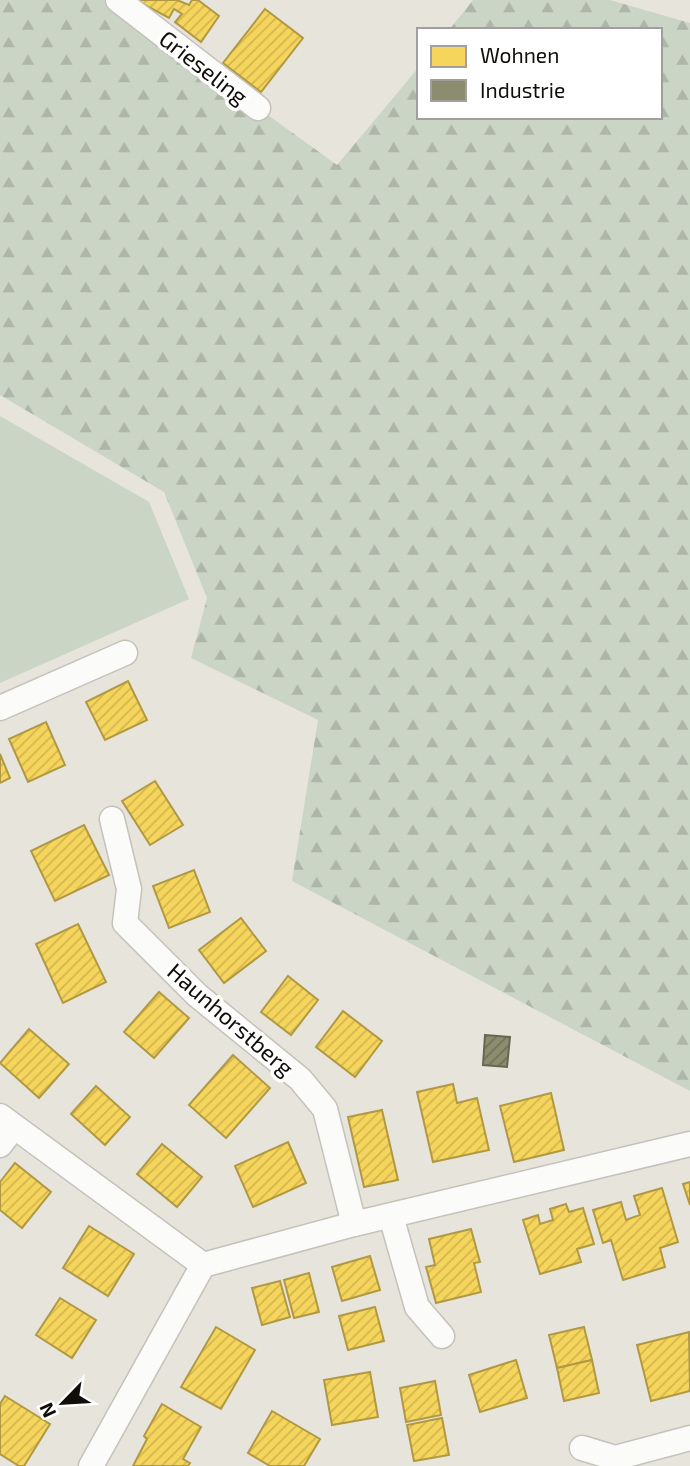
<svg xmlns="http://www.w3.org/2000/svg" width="690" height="1466" viewBox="0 0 690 1466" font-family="'Exo 2',sans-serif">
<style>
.grass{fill:#cbd5c6}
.forest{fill:url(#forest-firs)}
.homes{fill:url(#homes-hatch);stroke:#b19943;stroke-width:2}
.industry{fill:url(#industry-hatch);stroke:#676650;stroke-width:2}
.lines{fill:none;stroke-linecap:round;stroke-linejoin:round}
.street-casing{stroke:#c5c2bb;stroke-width:27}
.street{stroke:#fbfbfa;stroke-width:24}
.labels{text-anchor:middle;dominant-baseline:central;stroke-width:7;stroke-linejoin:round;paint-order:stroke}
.street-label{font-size:23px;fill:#110e09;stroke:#fff}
</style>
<defs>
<pattern id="forest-firs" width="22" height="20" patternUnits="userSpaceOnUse" patternTransform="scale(1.75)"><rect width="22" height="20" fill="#cbd5c6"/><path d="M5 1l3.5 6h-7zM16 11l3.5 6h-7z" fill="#adb6a9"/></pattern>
<pattern id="homes-hatch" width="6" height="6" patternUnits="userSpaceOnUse" patternTransform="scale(1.75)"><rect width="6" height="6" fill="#f6d55c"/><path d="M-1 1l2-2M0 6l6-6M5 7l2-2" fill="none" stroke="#d2b64f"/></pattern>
<pattern id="industry-hatch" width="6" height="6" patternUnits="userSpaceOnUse" patternTransform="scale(1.75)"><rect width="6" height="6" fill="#8c8c6e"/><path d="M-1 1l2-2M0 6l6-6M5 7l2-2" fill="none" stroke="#717159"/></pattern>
</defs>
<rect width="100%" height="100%" fill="#e7e4db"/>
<path class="grass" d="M0,416l149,86 40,97 -189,84z"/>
<path class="forest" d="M0,0h109l228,165 82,-98v50h241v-87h-211l24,-30h137l80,23v1068l-398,-210 26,-161 -127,-62 16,-60 -43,-106 -164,-97z"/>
<g class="homes">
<path d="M136,0h41l12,5 3,-5h6l21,16 -18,26 -26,-20 7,-8 -8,-5 -5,9z"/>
<path d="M265,9l38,29 -42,54 -38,-29z"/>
<path d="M128,681l19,39 -42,20 -19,-38z"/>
<path d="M46,722l19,43 -37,17 -19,-43z"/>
<path d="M0,754l10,24 -10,5z"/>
<path d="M155,781l28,44 -33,20 -28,-44z"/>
<path d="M84,825l25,50 -54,26 -24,-50z"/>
<path d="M194,870l16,42 -41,16 -16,-42z"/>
<path d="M241,918l25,33 -42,32 -25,-33z"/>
<path d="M78,924l28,58 -43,21 -27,-59z"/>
<path d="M288,976l30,24 -27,35 -30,-23z"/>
<path d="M159,992l30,26 -35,40 -30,-26z"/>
<path d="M343,1011l39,30 -27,36 -39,-30z"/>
<path d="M29,1029l40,35 -30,34 -39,-35z"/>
<path d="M233,1055l37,33 -44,50 -37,-33z"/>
<path d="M453,1084l4,19 20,-5 12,52 -56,12 -16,-70z"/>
<path d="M96,1086l34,31 -25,28 -34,-31z"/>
<path d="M551,1093l13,57 -50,12 -14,-56z"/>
<path d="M382,1110l16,70 -34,7 -16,-70z"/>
<path d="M288,1142l18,41 -53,24 -18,-41z"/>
<path d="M162,1144l40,33 -25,30 -40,-33z"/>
<path d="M15,1163l36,29 -29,36 -22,-18v-28z"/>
<path d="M690,1182v23l-7,-21z"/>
<path d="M662,1188l16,54 -18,6 5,19 -42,13 -12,-40 -8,3 -10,-33 28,-8 5,18 14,-5 -6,-19z"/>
<path d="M566,1204l3,8 14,-4 11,36 -17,5 4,13 -41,12 -17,-54 15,-5 2,9 13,-4 -3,-11z"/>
<path d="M89,1226l45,28 -26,42 -45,-28z"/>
<path d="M471,1229l9,33 -6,1 7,29 -45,11 -10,-36 9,-2 -6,-26z"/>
<path d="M370,1256l10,34 -38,11 -10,-34z"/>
<path d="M309,1273l10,39 -25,6 -10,-38z"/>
<path d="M280,1281l10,36 -28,8 -10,-37z"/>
<path d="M60,1298l36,22 -24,38 -36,-23z"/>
<path d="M375,1307l9,34 -36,9 -9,-34z"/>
<path d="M216,1327l39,23 -34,59 -40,-22z"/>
<path d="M584,1327l8,33 -35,8 -8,-33z"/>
<path d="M689,1332l1,59 -39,10 -14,-56z"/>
<path d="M516,1360l11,38 -47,14 -11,-37z"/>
<path d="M592,1360l7,33 -35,8 -7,-33z"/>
<path d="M370,1372l8,45 -46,8 -8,-45z"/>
<path d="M435,1381l6,34 -35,7 -6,-34z"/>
<path d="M5,1396l45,28 -26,42h-5l-19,-12v-50z"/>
<path d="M162,1404l39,23 -18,32 7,4 -2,3h-55l14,-27 -3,-3z"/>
<path d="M272,1411l48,28 -16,27h-34l-22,-13z"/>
<path d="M442,1418l7,37 -35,6 -7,-36z"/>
</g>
<path class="industry" d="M485,1035l25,2 -3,30 -24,-2z"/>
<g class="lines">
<defs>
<g id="street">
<path d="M118,0l140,108"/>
<path d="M0,708l125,-55"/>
<path d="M112,819l17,70 -4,34 72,72 103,84 25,30 29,115"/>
<path d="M0,1116l203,149 151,-41 336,-80"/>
<path d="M0,1145l14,-18"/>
<path d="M391,1216l26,91 25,29"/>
<path d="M582,1448l33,10 75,-20"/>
<path d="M91,1466l112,-201"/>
</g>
</defs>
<use href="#street" class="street-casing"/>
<use href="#street" class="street"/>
</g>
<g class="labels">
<g class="street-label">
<text transform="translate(204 67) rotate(38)">Grieseling</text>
<text transform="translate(231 1019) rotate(41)">Haunhorstberg</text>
</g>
</g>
<rect x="417" y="28" width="245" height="91" fill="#ffffff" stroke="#a09f9d" stroke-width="2"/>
<rect x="431" y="46" width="35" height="21" fill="#f6d55c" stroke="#a09f9d" stroke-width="2"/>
<text x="480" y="63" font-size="21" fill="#110e09">Wohnen</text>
<rect x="431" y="80" width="35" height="21" fill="#8c8c6e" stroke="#a09f9d" stroke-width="2"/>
<text x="480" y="98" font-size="21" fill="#110e09">Industrie</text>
<g transform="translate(63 1403) rotate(245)" stroke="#ffffff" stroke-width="5" paint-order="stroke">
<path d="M0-5L12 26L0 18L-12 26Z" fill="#110e09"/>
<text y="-10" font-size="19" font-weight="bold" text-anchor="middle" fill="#110e09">N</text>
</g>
</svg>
